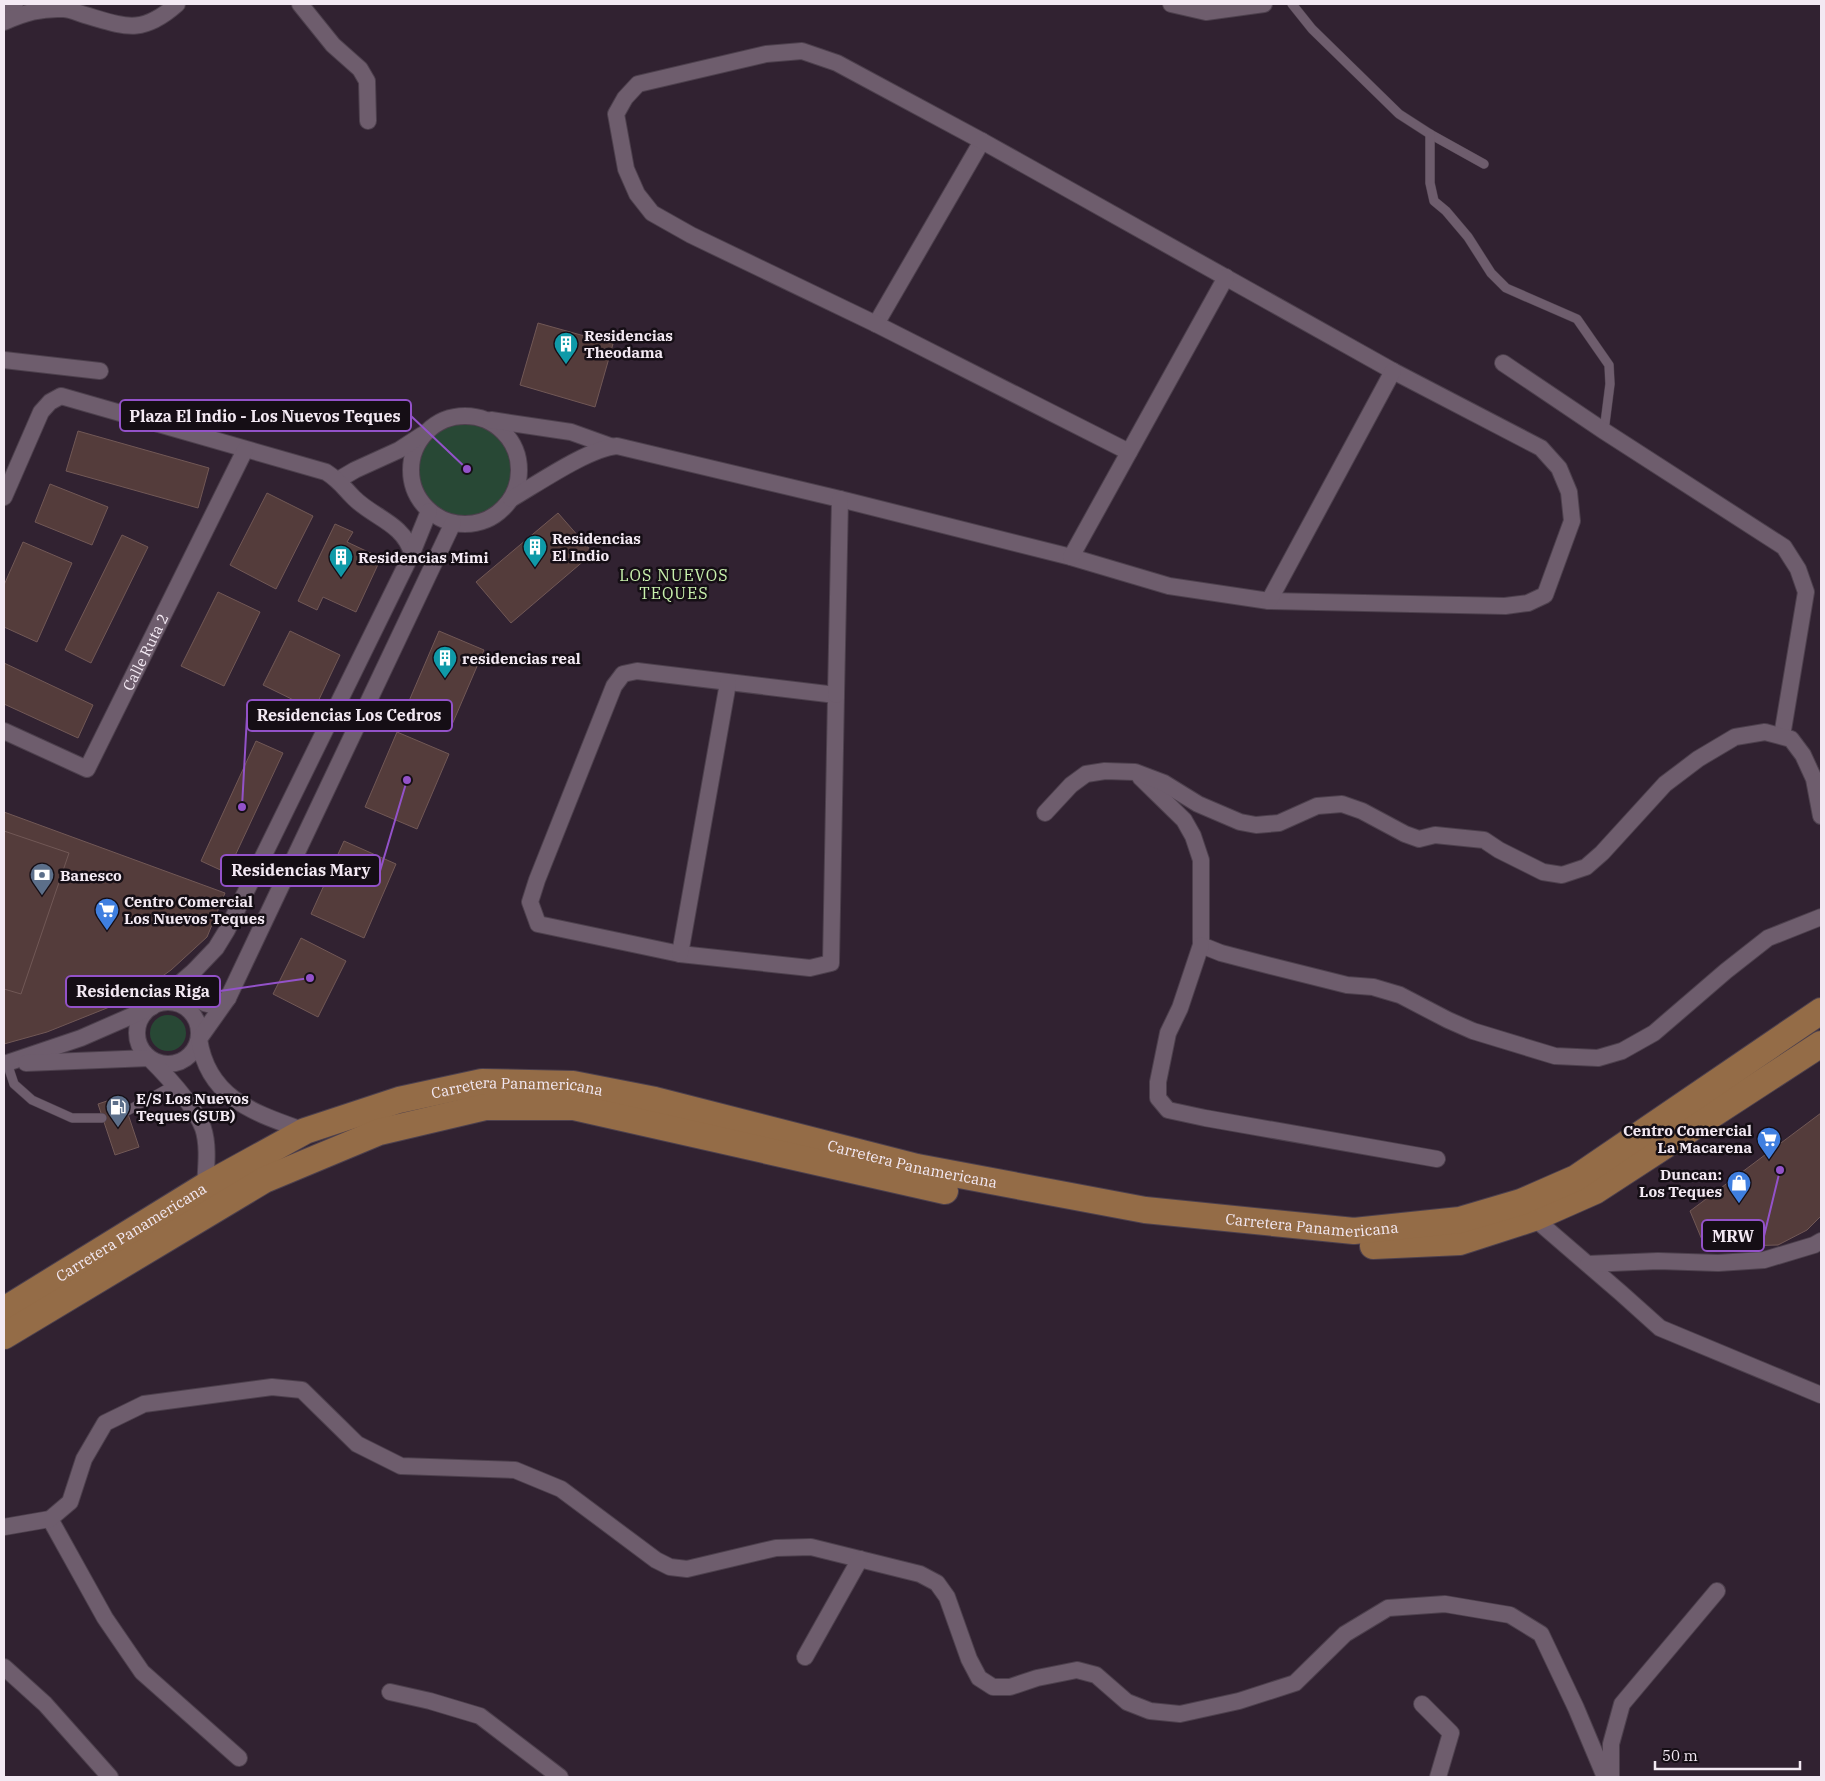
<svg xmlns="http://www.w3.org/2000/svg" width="1825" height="1781" viewBox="0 0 1825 1781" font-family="'IBM Plex Serif',serif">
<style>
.green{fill:#284835}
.building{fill:#543c3b;stroke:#715856}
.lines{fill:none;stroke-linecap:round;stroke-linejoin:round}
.lane-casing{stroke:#4d404d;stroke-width:10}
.street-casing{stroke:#4d404d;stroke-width:18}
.primary-casing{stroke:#4d404d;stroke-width:28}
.lane{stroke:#6e5d6d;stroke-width:9}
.street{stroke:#6e5d6d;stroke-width:16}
.primary{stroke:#946c47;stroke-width:26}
.labels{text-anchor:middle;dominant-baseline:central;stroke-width:5;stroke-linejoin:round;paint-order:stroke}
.poi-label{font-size:15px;font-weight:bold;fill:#f3e9f3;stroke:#150e15;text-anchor:start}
.street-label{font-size:15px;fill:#f3e9f3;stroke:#150e15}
.neighbourhood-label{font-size:16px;letter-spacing:1px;fill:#c9f2ad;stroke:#150e15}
.leader{fill:none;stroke:#9352c9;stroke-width:2}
.callout-dot{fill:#9352c9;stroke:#150e15;stroke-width:2}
.callout{fill:#150e15;stroke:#9352c9;stroke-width:2}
.callout-label{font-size:16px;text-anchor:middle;font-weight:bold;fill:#f3e9f3}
</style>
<rect width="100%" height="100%" fill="#312231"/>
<g class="green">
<path d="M454,417c11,0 24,-1 34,4 53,24 34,105 -26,101 -11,-1 -22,-7 -33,-11 -4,-9 -11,-19 -13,-29 -8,-31 13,-52 38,-65z"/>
<circle cx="168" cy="1033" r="18"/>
</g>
<g class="building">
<path d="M538,323l75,21 -18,63 -75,-22z"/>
<path d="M78,431l131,37 -11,40 -132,-37z"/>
<path d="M50,484l58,23 -16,38 -57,-23z"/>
<path d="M267,493l46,23 -37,73 -46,-24z"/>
<path d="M558,513l35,40 -82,70 -35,-41z"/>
<path d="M335,524l18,8 -6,10 34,16 -25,54 -33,-15 -6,13 -19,-9z"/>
<path d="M122,535l26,12 -57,116 -26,-13z"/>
<path d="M23,542l49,21 -35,79 -33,-15v-42z"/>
<path d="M218,592l42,20 -36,74 -43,-20z"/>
<path d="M290,631l50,24 -26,55 -51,-25z"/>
<path d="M439,631l45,19 -33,77 -45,-19z"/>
<path d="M4,663l89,42 -15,33 -74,-34z"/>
<path d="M397,732l52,22 -32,75 -52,-22z"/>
<path d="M256,741l27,12 -56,120 -26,-12z"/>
<path d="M4,812l221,81 -18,44 -36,33 -39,28 -85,34 -43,12z"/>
<path d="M4,831l65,22 -48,141 -17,-5z"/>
<path d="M344,841l52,23 -32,74 -53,-24z"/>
<path d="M301,938l45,23 -28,56 -45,-23z"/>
<path d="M122,1096l17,51 -24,8 -17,-51z"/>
<path d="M1821,1113v103l-14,14 -29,15 -73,2 -15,-36z"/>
</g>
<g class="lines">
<defs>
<g id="lane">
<path d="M1292,4l20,25 87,85 31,20 54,30"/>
<path d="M1430,134v49l4,18 12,10 22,26 23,36 15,15 71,31 32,46 1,19 -6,47"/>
<path d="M7,1063l7,21 18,16 40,18h30"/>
<path d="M127,1111l47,-26"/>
</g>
<g id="street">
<path d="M300,4l33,41 27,24 7,12 1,40"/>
<path d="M1171,4l35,8 58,-8"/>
<path d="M4,13l11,-9"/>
<path d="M4,22c20,-9 37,-14 59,-13 7,0 15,4 22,6 41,12 57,20 92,-11"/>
<path d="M876,324l106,-183"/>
<path d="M4,360l96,11"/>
<path d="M1503,363l101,68 180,116 14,22 8,23 -24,144"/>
<circle cx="465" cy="470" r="54"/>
<path d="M491,420l80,12 39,14"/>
<path d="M338,480l17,-10 44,-20 23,-15"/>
<path d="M4,497l37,-85 9,-10 11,-6 265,76c14,9 17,15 28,26 20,20 49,25 58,55"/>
<path d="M511,499c26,-15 78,-51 106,-53l223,53 231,58 98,29 100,15 236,5 23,-3 17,-8 27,-74 -3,-29 -10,-24 -18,-20 -148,-77 -411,-230 -145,-78 -35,-12 -36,3 -128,30 -13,14 -9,16 10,55 11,25 15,19 39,22 185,89 253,128"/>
<path d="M1071,557l155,-280"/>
<path d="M1269,601l124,-230"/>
<path d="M637,671l199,24 -5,268 -21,5 -130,-14 -142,-30 -8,-22 7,-22 77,-194 9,-12z"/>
<path d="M836,695l4,-196"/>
<path id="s1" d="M4,731l83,38 158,-319"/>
<path d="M1140,777l44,43 9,16 8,24v85l20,8 50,13 76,19 26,2 27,8 48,25 25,11 82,25 43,2 24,-7 32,-18 72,-62 42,-33 53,-21"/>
<path d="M1045,813l26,-28 15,-11 19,-3 30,1 29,11 34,21 42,18 16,3 23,-2 38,-17 25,-2 20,7 43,23 14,5 16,-4 49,5 15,10 44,22 19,3 24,-8 16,-14 63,-69 33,-25 37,-22 30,-5 26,7 12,16 11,24 7,37"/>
<path d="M1201,945l-21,63 -12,25 -10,49v16l10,12 37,8 232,41"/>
<path d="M680,954l48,-271"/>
<path d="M194,971l-4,13 5,14c12,8 23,9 33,0"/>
<circle cx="168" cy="1033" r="31"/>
<path d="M7,1063l74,-25 71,-31 42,-36 22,-23 11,-18 185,-377 17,-42"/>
<path d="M26,1063l123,-5c17,17 45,47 54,70 6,18 3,40 2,58"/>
<path d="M305,1131c-50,-18 -97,-32 -106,-92l29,-41 225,-475"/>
<path d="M1534,1218l87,75 39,35 161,67"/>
<path d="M1588,1264l70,-3 60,2 46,-3 50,-15 7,-4"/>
<path d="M50,1519l55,99 37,54 97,86"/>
<path d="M4,1527l46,-8 20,-17 14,-43 21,-36 39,-19 128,-17 30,3 55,54 44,22 114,4 46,19 95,71 14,7 17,2 89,-21 35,-1 109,27 17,9 10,14 22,62 10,19 14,9h17l27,-9 40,-8 19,5 31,27 23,9 30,3 59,-13 56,-18 50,-49 43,-26 57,-4 65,11 31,19 35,74 29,69"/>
<path d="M805,1657l55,-98"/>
<path d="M4,1667l41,37 65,73"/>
<path d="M390,1692l40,9 50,15 80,61"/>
<path d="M1422,1704l29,29 -13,44"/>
<path d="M1611,1777v-33l11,-40 95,-113"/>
</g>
<g id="primary">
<path d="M1373,1246l87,-4 74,-24 61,-27 226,-147"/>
<path id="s2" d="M4,1310l201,-124 100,-55 94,-31 83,-18 91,2 82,16 262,67 228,43 209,21 106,-11 61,-18 55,-24 245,-167"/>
<path d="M4,1336l260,-156 115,-48 106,-25h89l371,84"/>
</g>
</defs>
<use href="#lane" class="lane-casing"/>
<use href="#street" class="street-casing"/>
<use href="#primary" class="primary-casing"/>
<use href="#lane" class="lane"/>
<use href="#street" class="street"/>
<use href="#primary" class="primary"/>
</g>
<defs>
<symbol id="building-pin" viewBox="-11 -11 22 30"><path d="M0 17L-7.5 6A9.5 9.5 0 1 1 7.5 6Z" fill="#0f9aa8" stroke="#150e15"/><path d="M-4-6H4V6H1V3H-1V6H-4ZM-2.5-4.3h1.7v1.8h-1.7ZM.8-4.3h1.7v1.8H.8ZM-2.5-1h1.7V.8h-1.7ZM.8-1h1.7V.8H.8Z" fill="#fff"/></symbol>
<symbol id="bank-pin" viewBox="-11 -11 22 30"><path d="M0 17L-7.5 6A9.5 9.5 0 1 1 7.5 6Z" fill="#5c6f8a" stroke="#150e15"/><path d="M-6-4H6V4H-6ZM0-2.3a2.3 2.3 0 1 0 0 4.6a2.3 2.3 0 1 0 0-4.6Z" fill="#fff"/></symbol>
<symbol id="supermarket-pin" viewBox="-11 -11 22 30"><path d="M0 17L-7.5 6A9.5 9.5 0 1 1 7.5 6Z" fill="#3f7fe0" stroke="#150e15"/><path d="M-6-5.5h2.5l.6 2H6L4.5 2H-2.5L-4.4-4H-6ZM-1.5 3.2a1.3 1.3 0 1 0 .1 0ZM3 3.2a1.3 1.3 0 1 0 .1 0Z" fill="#fff"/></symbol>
<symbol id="fuel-pin" viewBox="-11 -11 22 30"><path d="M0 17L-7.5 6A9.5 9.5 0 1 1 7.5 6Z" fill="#5c6f8a" stroke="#150e15"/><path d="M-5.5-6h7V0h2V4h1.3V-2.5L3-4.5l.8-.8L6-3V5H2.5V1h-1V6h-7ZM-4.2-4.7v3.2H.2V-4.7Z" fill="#fff"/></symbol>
<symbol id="shop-pin" viewBox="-11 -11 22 30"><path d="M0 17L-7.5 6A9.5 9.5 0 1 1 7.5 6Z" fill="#3f7fe0" stroke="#150e15"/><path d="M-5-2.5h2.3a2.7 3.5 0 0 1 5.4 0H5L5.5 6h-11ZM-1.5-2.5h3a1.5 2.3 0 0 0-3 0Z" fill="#fff"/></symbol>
</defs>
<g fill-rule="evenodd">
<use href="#building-pin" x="552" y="330" width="28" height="38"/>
<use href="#building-pin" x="521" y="533" width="28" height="38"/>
<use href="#building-pin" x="327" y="543" width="28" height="38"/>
<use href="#building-pin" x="431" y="644" width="28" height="38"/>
<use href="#bank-pin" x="28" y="861" width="28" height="38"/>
<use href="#supermarket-pin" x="93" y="896" width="28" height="38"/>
<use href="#fuel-pin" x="104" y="1093" width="28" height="38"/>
<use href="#supermarket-pin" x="1755" y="1125" width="28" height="38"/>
<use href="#shop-pin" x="1725" y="1169" width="28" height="38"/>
</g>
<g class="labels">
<g class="poi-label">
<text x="584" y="335">Residencias<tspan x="584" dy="17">Theodama</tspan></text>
<text x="552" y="538">Residencias<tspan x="552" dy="17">El Indio</tspan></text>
<text x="358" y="557">Residencias Mimi</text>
<text x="462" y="658">residencias real</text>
<text x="60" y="875">Banesco</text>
<text x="124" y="901">Centro Comercial<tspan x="124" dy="17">Los Nuevos Teques</tspan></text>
<text x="136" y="1098">E/S Los Nuevos<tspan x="136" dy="17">Teques (SUB)</tspan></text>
<text x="1752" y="1130" text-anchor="end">Centro Comercial<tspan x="1752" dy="17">La Macarena</tspan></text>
<text x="1722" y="1174" text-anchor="end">Duncan:<tspan x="1722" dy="17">Los Teques</tspan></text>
</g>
<g class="street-label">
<text stroke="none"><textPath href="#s1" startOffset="222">Calle Ruta 2</textPath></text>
<text stroke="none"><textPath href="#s2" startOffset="569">Carretera Panamericana</textPath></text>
<text stroke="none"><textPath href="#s2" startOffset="974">Carretera Panamericana</textPath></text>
<text stroke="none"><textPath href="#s2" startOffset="1379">Carretera Panamericana</textPath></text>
<text stroke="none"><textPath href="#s2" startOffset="149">Carretera Panamericana</textPath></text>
</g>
<g class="neighbourhood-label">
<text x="674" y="575">LOS NUEVOS<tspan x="674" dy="18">TEQUES</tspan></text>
</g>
</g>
<path class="leader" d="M467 469L411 416M242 807L247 716M407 780L380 871M310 978L220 991M1780 1170L1764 1236"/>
<g class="callout-dot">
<circle cx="467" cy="469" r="5"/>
<circle cx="242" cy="807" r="5"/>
<circle cx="407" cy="780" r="5"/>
<circle cx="310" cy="978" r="5"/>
<circle cx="1780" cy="1170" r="5"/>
</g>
<g class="callout">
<rect x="120" y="400" width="291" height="31" rx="5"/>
<rect x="247" y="700" width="205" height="31" rx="5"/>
<rect x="221" y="855" width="159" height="31" rx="5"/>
<rect x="66" y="976" width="154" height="31" rx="5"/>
<rect x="1702" y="1220" width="62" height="31" rx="5"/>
</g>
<g class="callout-label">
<text x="265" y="422">Plaza El Indio - Los Nuevos Teques</text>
<text x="349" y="721">Residencias Los Cedros</text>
<text x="301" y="876">Residencias Mary</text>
<text x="143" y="997">Residencias Riga</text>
<text x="1733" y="1242">MRW</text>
</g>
<rect width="1825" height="1781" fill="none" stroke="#f3e9f3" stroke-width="10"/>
<path d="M1655 1761v8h145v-8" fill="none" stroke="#f3e9f3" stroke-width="2.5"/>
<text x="1662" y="1761" font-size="15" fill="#f3e9f3" stroke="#150e15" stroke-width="4" paint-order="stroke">50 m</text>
</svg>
